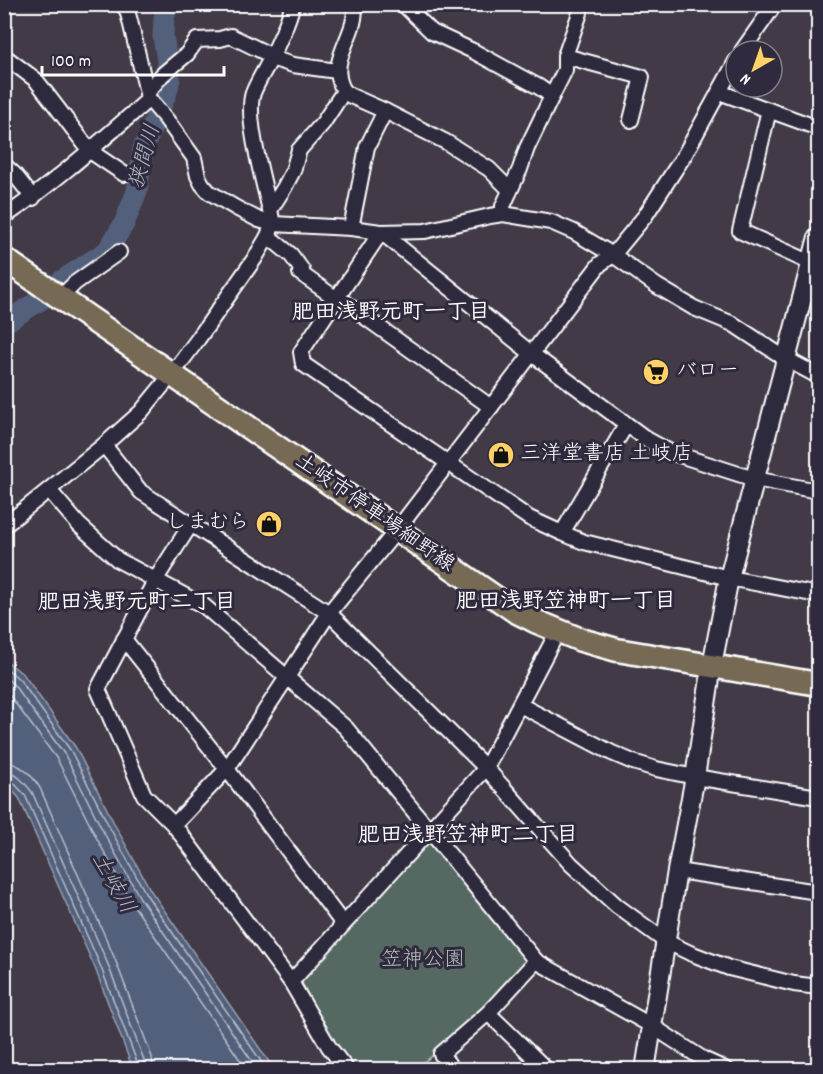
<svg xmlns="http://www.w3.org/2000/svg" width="823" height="1074" viewBox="0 0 823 1074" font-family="Dekko,'Klee One',sans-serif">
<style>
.green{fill:#556962;stroke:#aab4b0;stroke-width:1.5}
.water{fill:#52607b;stroke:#97a0b0;stroke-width:1.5}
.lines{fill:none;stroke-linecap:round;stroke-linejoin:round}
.shore{stroke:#babfca;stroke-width:1.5}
.river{stroke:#52607b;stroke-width:21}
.minor-casing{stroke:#fff;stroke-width:18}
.tertiary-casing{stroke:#fff;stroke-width:22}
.primary-casing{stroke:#fff;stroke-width:27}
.minor{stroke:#2f2a3d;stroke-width:14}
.tertiary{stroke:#2f2a3d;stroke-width:18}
.primary{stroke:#776a54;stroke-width:22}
.labels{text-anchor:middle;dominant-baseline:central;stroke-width:6;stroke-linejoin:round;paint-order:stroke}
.poi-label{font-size:21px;fill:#fff;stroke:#2f2a3d;text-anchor:start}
.street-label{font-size:21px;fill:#fff;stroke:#2f2a3d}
.park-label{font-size:21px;fill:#b2bcb8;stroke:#2f2a3d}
.water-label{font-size:22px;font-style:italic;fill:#b1b7c4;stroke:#2f2a3d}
.neighbourhood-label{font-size:22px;font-weight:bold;fill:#fff;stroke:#2f2a3d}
</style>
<rect width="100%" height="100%" fill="#423a46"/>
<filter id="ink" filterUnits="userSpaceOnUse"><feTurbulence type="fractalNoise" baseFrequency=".0167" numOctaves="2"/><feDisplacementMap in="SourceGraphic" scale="12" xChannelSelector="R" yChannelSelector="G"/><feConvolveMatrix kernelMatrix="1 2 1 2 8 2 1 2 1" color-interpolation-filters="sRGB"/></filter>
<g filter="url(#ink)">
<path class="green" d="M428,840l103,127 -59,58 -57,44h-62l-21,-27 -32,-63z"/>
<path class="water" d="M4,659l20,16 52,73 40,79 35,64 123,178h-144l1,-5 -36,-96 -76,-170 -14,-16z"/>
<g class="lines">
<g class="shore">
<path d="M4,666l16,14 51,71 40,79 35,64 121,176"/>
<path d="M4,676l10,9 51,70 39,78 36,65 118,172"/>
<path d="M4,688l53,71 39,78 36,66 115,167"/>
<path d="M4,762c16,1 28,13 36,26l75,171 37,98 1,13"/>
<path d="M4,771c12,1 21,12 28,21l75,170 37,98v10"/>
<path d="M4,779l7,1 14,15 75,170 37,97 -1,8"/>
</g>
<g class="river">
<path d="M61,281l46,-30 17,-27 13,-33 6,-42 24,-57 3,-13 -7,-43 1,-18 4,-14"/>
<path d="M4,323l38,-24"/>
</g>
<defs>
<g id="minor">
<path d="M122,4l5,6 3,11 18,76"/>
<path d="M403,4l29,28 41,19 66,36 13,9 -25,52 -7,21 -17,37v8"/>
<path d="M742,51l33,-47"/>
<path d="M4,56l32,24 54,71 34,23"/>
<path d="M565,56l77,21 -11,43"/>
<path d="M271,58l22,7 44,6"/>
<path d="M344,91l7,5 34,15 61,31 43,27 21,21"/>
<path d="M719,92l99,36"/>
<path d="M147,93l15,-18 25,-21 10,-14 23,-1 11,-3 41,20"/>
<path d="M552,96l13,-26v-14l15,-43"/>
<path d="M769,110l-29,121 78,35"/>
<path d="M4,165l11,10 18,23"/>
<path d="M270,210l14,-22 9,-17 6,-21 24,-27 21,-32c-19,-32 16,-57 10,-87"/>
<path d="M4,217c52,-35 98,-77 145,-118l17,20 28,39 4,18 4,8 7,8 27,16 23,12 14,4 78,4 30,4 44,-1 65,-15 13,-2 48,8 23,10 39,23 44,31 37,22 39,16 53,35 32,17"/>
<path d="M351,228l16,-81 18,-36"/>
<path d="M268,236l23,19 11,15 -2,3 31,22 7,3 153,109"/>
<path d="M61,297l14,-14 44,-31"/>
<path d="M104,445l37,47 188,121 157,155 85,96 46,42 48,35 25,12 39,15 65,16 24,3"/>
<path d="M49,490l30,35 39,35 86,46 142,122 190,233 116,65 51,33 24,11"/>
<path d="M818,491l-64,-12 -84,-27 -22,-12 -116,-86 -151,-122 -80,120 2,12 226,154 33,15 22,9 145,36 89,17"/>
<path d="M191,524l-35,55 -58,110 46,106 30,30 117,157 38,65 18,23"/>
<path d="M4,526l100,-81 37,-33 31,-38 26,-35 57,-81 13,-22 5,-12c-6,-31 -29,-105 -20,-131 4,-10 10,-20 15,-29 10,-19 19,-39 25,-60"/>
<path d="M562,533l64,-108"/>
<path d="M124,639l103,130 116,155"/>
<path d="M520,705l92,48 21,9 23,7 39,8 123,20"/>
<path d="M174,825l53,-56 102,-156 68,-83 203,-266 13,-9 32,-39 40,-62 51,-93"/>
<path d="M677,871l141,21"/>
<path d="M291,982l195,-214 72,-137"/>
<path d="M488,1013l59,57"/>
<path d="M453,1070l-12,-16 47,-41 48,-52"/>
</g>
<path id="tertiary" d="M645,1070l32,-199 18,-94 17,-112 17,-87 89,-341"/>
<path id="primary" d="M4,259l511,352 20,10 46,19 36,10 201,34"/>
</defs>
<use href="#minor" class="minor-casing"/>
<use href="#tertiary" class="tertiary-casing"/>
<use href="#primary" class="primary-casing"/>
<use href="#minor" class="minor"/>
<use href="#tertiary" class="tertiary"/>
<use href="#primary" class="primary"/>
</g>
</g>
<defs>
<symbol id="supermarket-disc" viewBox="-11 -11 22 22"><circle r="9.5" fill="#ffd166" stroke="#2f2a3d"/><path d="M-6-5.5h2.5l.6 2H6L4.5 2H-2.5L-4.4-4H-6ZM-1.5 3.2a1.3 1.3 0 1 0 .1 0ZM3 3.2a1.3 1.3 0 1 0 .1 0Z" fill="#111"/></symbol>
<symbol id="shop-disc" viewBox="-11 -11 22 22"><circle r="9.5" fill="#ffd166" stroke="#2f2a3d"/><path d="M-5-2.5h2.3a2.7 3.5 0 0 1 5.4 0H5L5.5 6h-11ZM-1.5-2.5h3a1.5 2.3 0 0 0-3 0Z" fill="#111"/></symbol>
</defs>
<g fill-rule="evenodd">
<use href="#supermarket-disc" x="641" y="357" width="30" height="30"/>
<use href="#shop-disc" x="486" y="440" width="30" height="30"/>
<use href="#shop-disc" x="254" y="509" width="30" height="30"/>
</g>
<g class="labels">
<g class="poi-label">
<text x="676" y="372">バロー</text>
<text x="520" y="455">三洋堂書店 土岐店</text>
<text x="250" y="524" text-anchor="end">しまむら</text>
</g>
<g class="street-label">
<text transform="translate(374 514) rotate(35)">土岐市停車場細野線</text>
</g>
<g class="park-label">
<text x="423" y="961">笠神公園</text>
</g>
<g class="water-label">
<text transform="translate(146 157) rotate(-74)">狭間川</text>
<text transform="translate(112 884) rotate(61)">土岐川</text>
</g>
<g class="neighbourhood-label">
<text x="391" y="313">肥田浅野元町一丁目</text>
<text x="566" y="602">肥田浅野笠神町一丁目</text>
<text x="137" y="603">肥田浅野元町二丁目</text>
<text x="468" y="836">肥田浅野笠神町二丁目</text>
</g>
</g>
<rect width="823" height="1074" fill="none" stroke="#2f2a3d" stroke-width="24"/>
<rect x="12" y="12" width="799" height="1050" fill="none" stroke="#fff" stroke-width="2" filter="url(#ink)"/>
<g transform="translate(754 69) rotate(220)"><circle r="28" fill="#2f2a3d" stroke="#827f8b" stroke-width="1.5"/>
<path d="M0-4.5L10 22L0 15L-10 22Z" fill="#ffd166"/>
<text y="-9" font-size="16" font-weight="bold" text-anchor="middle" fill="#ffffff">N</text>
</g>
<path d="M42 66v9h182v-9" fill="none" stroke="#ffffff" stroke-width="3"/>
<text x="51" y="66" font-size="18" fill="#ffffff" stroke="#2f2a3d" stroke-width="4.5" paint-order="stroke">100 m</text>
</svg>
